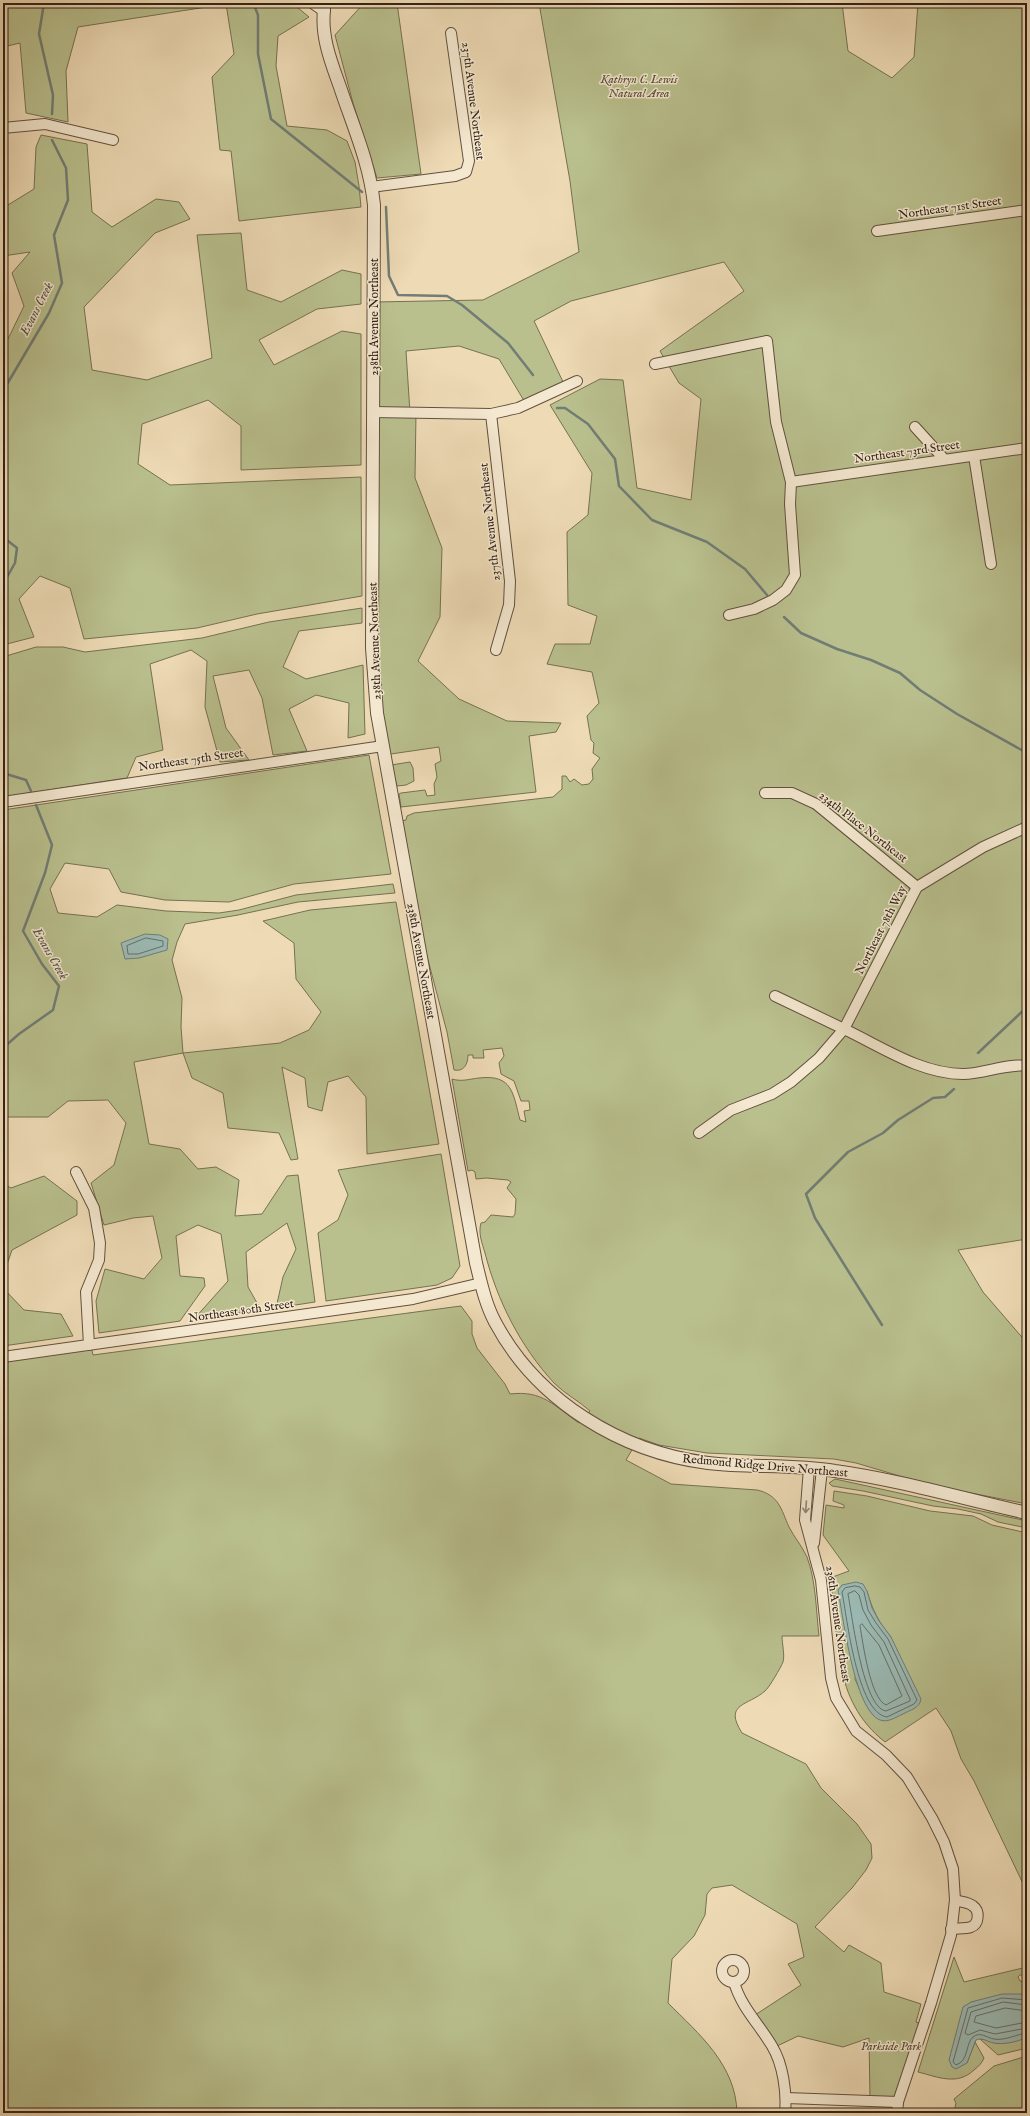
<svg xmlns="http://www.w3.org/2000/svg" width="1030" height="2116" viewBox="0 0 1030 2116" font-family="'IM FELL English',serif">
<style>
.green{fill:#b9c08e;stroke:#767152;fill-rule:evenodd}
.water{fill:#9bbab4;stroke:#717d75}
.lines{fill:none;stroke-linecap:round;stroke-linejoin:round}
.shore{stroke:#676e66;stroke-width:1}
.stream{stroke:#717d75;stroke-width:2.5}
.minor-casing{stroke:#62503f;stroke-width:12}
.tertiary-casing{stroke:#62503f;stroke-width:14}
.minor{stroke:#f4e8d0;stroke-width:10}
.tertiary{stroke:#f4e8d0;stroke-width:12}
.oneway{stroke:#948574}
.labels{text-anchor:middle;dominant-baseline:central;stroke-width:3;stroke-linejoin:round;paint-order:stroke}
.park-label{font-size:12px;font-style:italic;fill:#544a35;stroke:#f4e8d0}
.street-label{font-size:12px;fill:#332217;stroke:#f4e8d0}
.water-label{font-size:13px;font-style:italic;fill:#525046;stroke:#f4e8d0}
</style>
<rect width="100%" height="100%" fill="#eedbb6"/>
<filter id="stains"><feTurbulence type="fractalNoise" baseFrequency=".005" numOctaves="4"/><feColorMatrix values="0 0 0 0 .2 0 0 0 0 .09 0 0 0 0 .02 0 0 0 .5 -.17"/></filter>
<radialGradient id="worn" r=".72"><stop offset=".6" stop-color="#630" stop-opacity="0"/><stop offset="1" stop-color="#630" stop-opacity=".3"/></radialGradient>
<g class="green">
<path d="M3,3h289l17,14 -31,19 -2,30 11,60 40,4 20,11 8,21 4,24 2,21 -122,14 -8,-70 -11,-1 -8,-73 22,-23 -8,-50 -148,23 -12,44 2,51 -42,-9 -6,-70 -17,4z"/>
<path d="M364,3h33l24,171 -44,4 -24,-75 -18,-68z"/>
<path d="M539,3h303l6,48 44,27 22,-21 4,-54h109v1236l-69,11 25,42 44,51v161l-97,-19 -74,-22 -22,-4 -127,-6 -48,-8 -20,-7 -13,22 45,24 86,6c22,5 24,19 32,37 5,10 13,19 18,30 9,24 9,53 12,79h-37c0,8 3,19 1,26 -2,5 -14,26 -18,29 -17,15 -42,12 -23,42l64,31 15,24 36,36 14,20 1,14 -6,12 -14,18 -37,39 29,25 5,-7 32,18 3,29 37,12 -5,18 8,3 -26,77 -28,-2 -1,-62 -26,9 -45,-11 -25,12 -21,-31 49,-32 -13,-21 16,-7 -7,-33 -65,-39 -20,3 -5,6 -2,21 -11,21 -22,23 -4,44c31,31 68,62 69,110h-734v-760l87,-12 3,14 368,-49 11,15v13l5,14 28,36 5,10c33,-4 44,12 69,29l11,-12c-11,-10 -25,-17 -36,-28 -34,-37 -57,-83 -69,-130 -3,-10 -7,-20 -4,-30l4,-1 6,-7 22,2 2,-3 1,-15 -9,-11 4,-6 -3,-2 -22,-2 -10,1 -1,-7 -3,-2 -4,1 -16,-92c10,3 17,0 27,-1 34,-4 34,16 41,42l6,2 -2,-11 6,-1 -1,-9h-8l-7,-20 -13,-7 -2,-11 5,-7 -2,-8 -19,2 1,8h-11v-3h-5c0,9 -4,17 -14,15l-7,-38 -40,-152 -11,-58 10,-2 1,-4 7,-3 139,-16 9,-8v-13h4l4,6 4,-3 8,6 7,-1 4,-5 -1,-10 8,-11 -7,-5 1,-10 -3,-3 -4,-24 12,-13 -7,-31 -45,-8 8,-20h35l7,-28 -29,-11 -1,-73 21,-17 4,-42 -42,-68 50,-26 23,1 14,108 54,12 10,-101 -22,-16 -19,-32 84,-60 -20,-29 -153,39 -37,20 31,65 -39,18 -27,-45 -40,-13 -53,5 4,62h6l-1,65 27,70 -2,69 -22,44 41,38 48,22 54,2 -5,9 -27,4 7,56 -135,15 -2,-13 2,-1 24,-3 2,6 8,-1 -1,-11 3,-7 -2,-13 6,-3 -2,-14 -55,8 -7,-42 -3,-411 109,-2 96,-48 -9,-71z"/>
<path d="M41,135l46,9 5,68 20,15 44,-28 23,3 11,17 -35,14 -71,74 8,63 55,10 65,-22 -15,-123 44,-2 6,57 34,12 61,-32 19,4v30l-44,5 -58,31 15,25 68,-34 19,3v131l-120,5v-44l-33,-26 -66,24 -4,40 32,21 191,-8 1,119 -105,18 -60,14 -113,11 -14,-51 -30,-12 -21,23 15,38 -31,8v-306h5l16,-33 -12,-33 18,-21 -27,4v-48l31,-19 2,-42z"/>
<path d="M362,608v15l-63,8 -16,36 23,12 57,-14 2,69 -17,4 1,-35 -33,-8 -27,14 18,42 -34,4 -11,-57 -13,-28 -36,6 13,52 23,32 -29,2 -15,-55 2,-46 -16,-11 -41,14 13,86 -27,7 -9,21 -124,19v-140l33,-10h27l22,5 117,-14 67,-16z"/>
<path d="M369,755l22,119 -97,10 -65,18 -64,-2 -44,-8 -12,-23 -44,-6 -15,26 8,24 39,4 20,-12 49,6 53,2 20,-3 57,-15 97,-11 2,9 -97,9 -60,13 -53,9 -8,18 -5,18 10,38 -1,29 2,26 97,-10 29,-13 12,-18 -25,-33 -2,-36 -31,-22 47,-11 86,-8 43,242 -72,10 -1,-57 -18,-21 -20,6 -6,29 -14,-4 -3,-29 -23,-11 16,92 -7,1 -12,-27 -51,-5 -5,-35 -31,-15 -9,-25 -49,9 15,82 31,5 18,20 18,-2 23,13 -4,36 27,-2 25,-38 11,-1 17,127 -39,6 7,-31 13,-28 -9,-26 -41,29 2,35 13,23 -67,9 34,-38 -7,-47 -23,-9 -22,11 4,40 24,2 1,8 -25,35 -81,12 -3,-32 9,-32 39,10 18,-21 -9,-42 -20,2 -29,7 -13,-42 23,-18 12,-42 -18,-23 -40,1 -20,16h-45v-307z"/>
<path d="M410,762l3,6 1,13 -8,4 -9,1 -6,-21z"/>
<path d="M441,1154l19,112 -8,12 -15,7 -111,16 -8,-68 20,-13 10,-25 -10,-25z"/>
<path d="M44,1176l33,25v14l-65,35 -9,26v-92l8,4z"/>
<path d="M3,1288l21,22 37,4 12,22 -70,10z"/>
<path d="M835,1479l192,42v7l-29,-6 -17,-8 -23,-5 -25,-3 -70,-15 -31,-5 -3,-3z"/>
<path d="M834,1491l33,5 63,15 43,5 19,9 35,8v359l-53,-111 -13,-22 -10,-28 -15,-23 -51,34c-54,-43 -45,-102 -55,-164l19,-7 -26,-36 3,-30 18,3v-3l-11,-4zM867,1591c5,18 12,32 24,46l-18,78 -5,-7 -13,-29z"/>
<path d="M954,1957l10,25 63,-15v8h-7l-2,2 2,4 7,2v14l-2,-1 -54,6 -4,61 8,-21 9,16c-2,5 -5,8 -10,12 -17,16 -36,7 -56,2z"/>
<path d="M1027,2027v21l-29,7 -18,-16 46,-3z"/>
<path d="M1027,2056v57h-73l2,-10 -2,-4 40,-33z"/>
</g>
<g class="water">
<path d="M145,934l15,1 8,4 -1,11 -28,8 -14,1 -4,-16z"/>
<path d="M856,1582l7,2 4,7 5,17 7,13 12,16 30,62c-1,9 -11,11 -18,15 -7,3 -15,9 -23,6 -26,-10 -37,-104 -42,-130l4,-5z"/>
<path d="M1002,1994h20l5,3v30l-2,11c-7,4 -24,7 -31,5 -8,-1 -10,-6 -18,-3l-9,23 -11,6 -4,-2 -3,-7 14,-53 8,-5z"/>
</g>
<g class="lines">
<g class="shore">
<path d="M146,938l17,3v5l-25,8h-10l-1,-8z"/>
<path d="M855,1586l5,1 4,5 4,18 8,13 12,16 29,61 -3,4 -27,13c-30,-4 -40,-100 -45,-125l3,-4z"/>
<path d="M855,1591l4,4 4,15 8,15 13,17 26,57v2l-24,10c-23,-3 -34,-96 -38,-117z"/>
<path d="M862,1624l17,21 23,51 -16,9c-16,-7 -23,-62 -26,-79z"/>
<path d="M1027,2000l-25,-2 -34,10 -15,54 3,3c13,-4 9,-21 17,-28 7,-6 14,1 21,2 11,2 23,-5 33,-6"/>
<path d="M1027,2005l-24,-3 -32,10 -6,21 3,2 12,-5 15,4 32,-6"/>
<path d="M1027,2011l-22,-3 -29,8 -2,6 22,6 31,-6"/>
</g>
<g class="stream">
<path d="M44,3l-5,31 14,61 -1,19"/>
<path d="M254,5l4,10v39l13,65 91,73"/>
<path d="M386,207l3,69 9,19 49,1 15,9 46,38 25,32"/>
<path d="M3,391l46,-78 13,-30 -8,-48 14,-35 -2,-32 -14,-28"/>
<path d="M557,408h8l23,16 27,35 4,27 33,34 55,22 38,27 22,26"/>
<path d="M3,537l14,11 -2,15 -12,21"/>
<path d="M784,617l17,16 36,16 34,11 29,13 20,17 37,24 70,39"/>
<path d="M3,689v9"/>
<path d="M3,773l23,7 5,11"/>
<path d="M3,1048l16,-14 34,-24 6,-24 -17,-22 -19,-33 22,-58 7,-28 -16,-40"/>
<path d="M978,1053l49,-46"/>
<path d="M882,1325l-67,-107 -9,-24 42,-42 35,-19 15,-13 35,-22 12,-1 9,-8"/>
</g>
<defs>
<g id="minor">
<path d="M3,128l42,-4 68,16"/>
<path d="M371,187l84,-11 11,-4 3,-11 -18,-128"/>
<path d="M877,231l150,-21"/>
<path d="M655,364l112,-23 9,81 15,60 -1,22 5,71 -9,15 -13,10 -19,9 -25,6"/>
<path d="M373,412l118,2 27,-6 59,-27"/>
<path d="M491,414l19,167 -1,24 -13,45"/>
<path d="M915,427l29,32"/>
<path d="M974,456l17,108"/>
<path d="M791,482l236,-34"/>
<path d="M765,793h27l24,11 101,83"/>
<path d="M3,802l380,-56"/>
<path d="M775,996l69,33 73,-142 66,-40 44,-20"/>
<path d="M699,1133l32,-23 41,-16 19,-12 28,-24 25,-29c38,18 77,45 119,45 22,0 43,-11 64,-8"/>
<path d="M76,1172l18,36 6,35 -1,17 -13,32 3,53"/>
<path d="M3,1357l410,-58 68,-16"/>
<path d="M809,1468l-4,52 16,60 10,98 5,20 20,33 30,24 21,22 25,41 12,24 9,27 2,31 -4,35 -20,68 -33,99 -1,11"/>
<path d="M814,1543l8,-74"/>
<path d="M951,1929c6,-1 14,0 20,-2 8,-3 9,-16 2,-21 -5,-4 -13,-4 -18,-6"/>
<circle cx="733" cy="1971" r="11"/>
<path d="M734,1982c7,25 25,42 38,64 11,18 15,47 13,67"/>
<path d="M786,2098l112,4"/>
</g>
<g id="tertiary">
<path d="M314,3l10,7"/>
<path d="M324,10c-3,27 7,52 16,77 13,39 30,77 34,118l-2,443 5,65 99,550c5,20 9,40 19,59 42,79 126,130 213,141 42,5 85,1 127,8 65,9 129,28 192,42"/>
</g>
</defs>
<use href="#minor" class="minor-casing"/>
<use href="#tertiary" class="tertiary-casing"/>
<use href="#minor" class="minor"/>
<use href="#tertiary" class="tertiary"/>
</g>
<defs><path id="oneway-shaft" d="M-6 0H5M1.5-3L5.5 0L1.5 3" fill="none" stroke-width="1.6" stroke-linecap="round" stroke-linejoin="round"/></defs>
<use class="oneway" href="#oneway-shaft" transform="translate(806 1507) rotate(94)"/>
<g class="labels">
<g class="park-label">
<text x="639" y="79">Kathryn C. Lewis<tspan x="639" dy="14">Natural Area</tspan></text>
<text x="891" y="2046">Parkside Park</text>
</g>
<g class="street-label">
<text transform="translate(473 101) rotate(83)">237th Avenue Northeast</text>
<text transform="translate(950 208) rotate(-8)">Northeast 71st Street</text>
<text transform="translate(374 317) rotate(-90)">238th Avenue Northeast</text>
<text transform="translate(907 452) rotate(-8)">Northeast 73rd Street</text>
<text transform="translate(490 522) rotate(-96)">237th Avenue Northeast</text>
<text transform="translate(375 641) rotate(-92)">238th Avenue Northeast</text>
<text transform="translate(191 760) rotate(-8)">Northeast 75th Street</text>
<text transform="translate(863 827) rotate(38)">234th Place Northeast</text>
<text transform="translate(881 930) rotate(-63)">Northeast 78th Way</text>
<text transform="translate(421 961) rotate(80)">238th Avenue Northeast</text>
<text transform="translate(241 1311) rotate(-8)">Northeast 80th Street</text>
<text transform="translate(765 1466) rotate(5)">Redmond Ridge Drive Northeast</text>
<text transform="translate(838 1624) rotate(82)">236th Avenue Northeast</text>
</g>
<g class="water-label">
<text transform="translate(37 309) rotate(-63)">Evans Creek</text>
<text transform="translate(50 954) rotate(60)">Evans Creek</text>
</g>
</g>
<rect width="1030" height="2116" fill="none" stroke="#eedbb6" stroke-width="16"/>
<rect x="4" y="4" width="1022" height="2108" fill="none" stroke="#332217" stroke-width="2"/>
<rect x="8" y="8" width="1014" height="2100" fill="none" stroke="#332217"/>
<rect width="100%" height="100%" filter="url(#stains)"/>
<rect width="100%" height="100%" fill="url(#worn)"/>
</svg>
